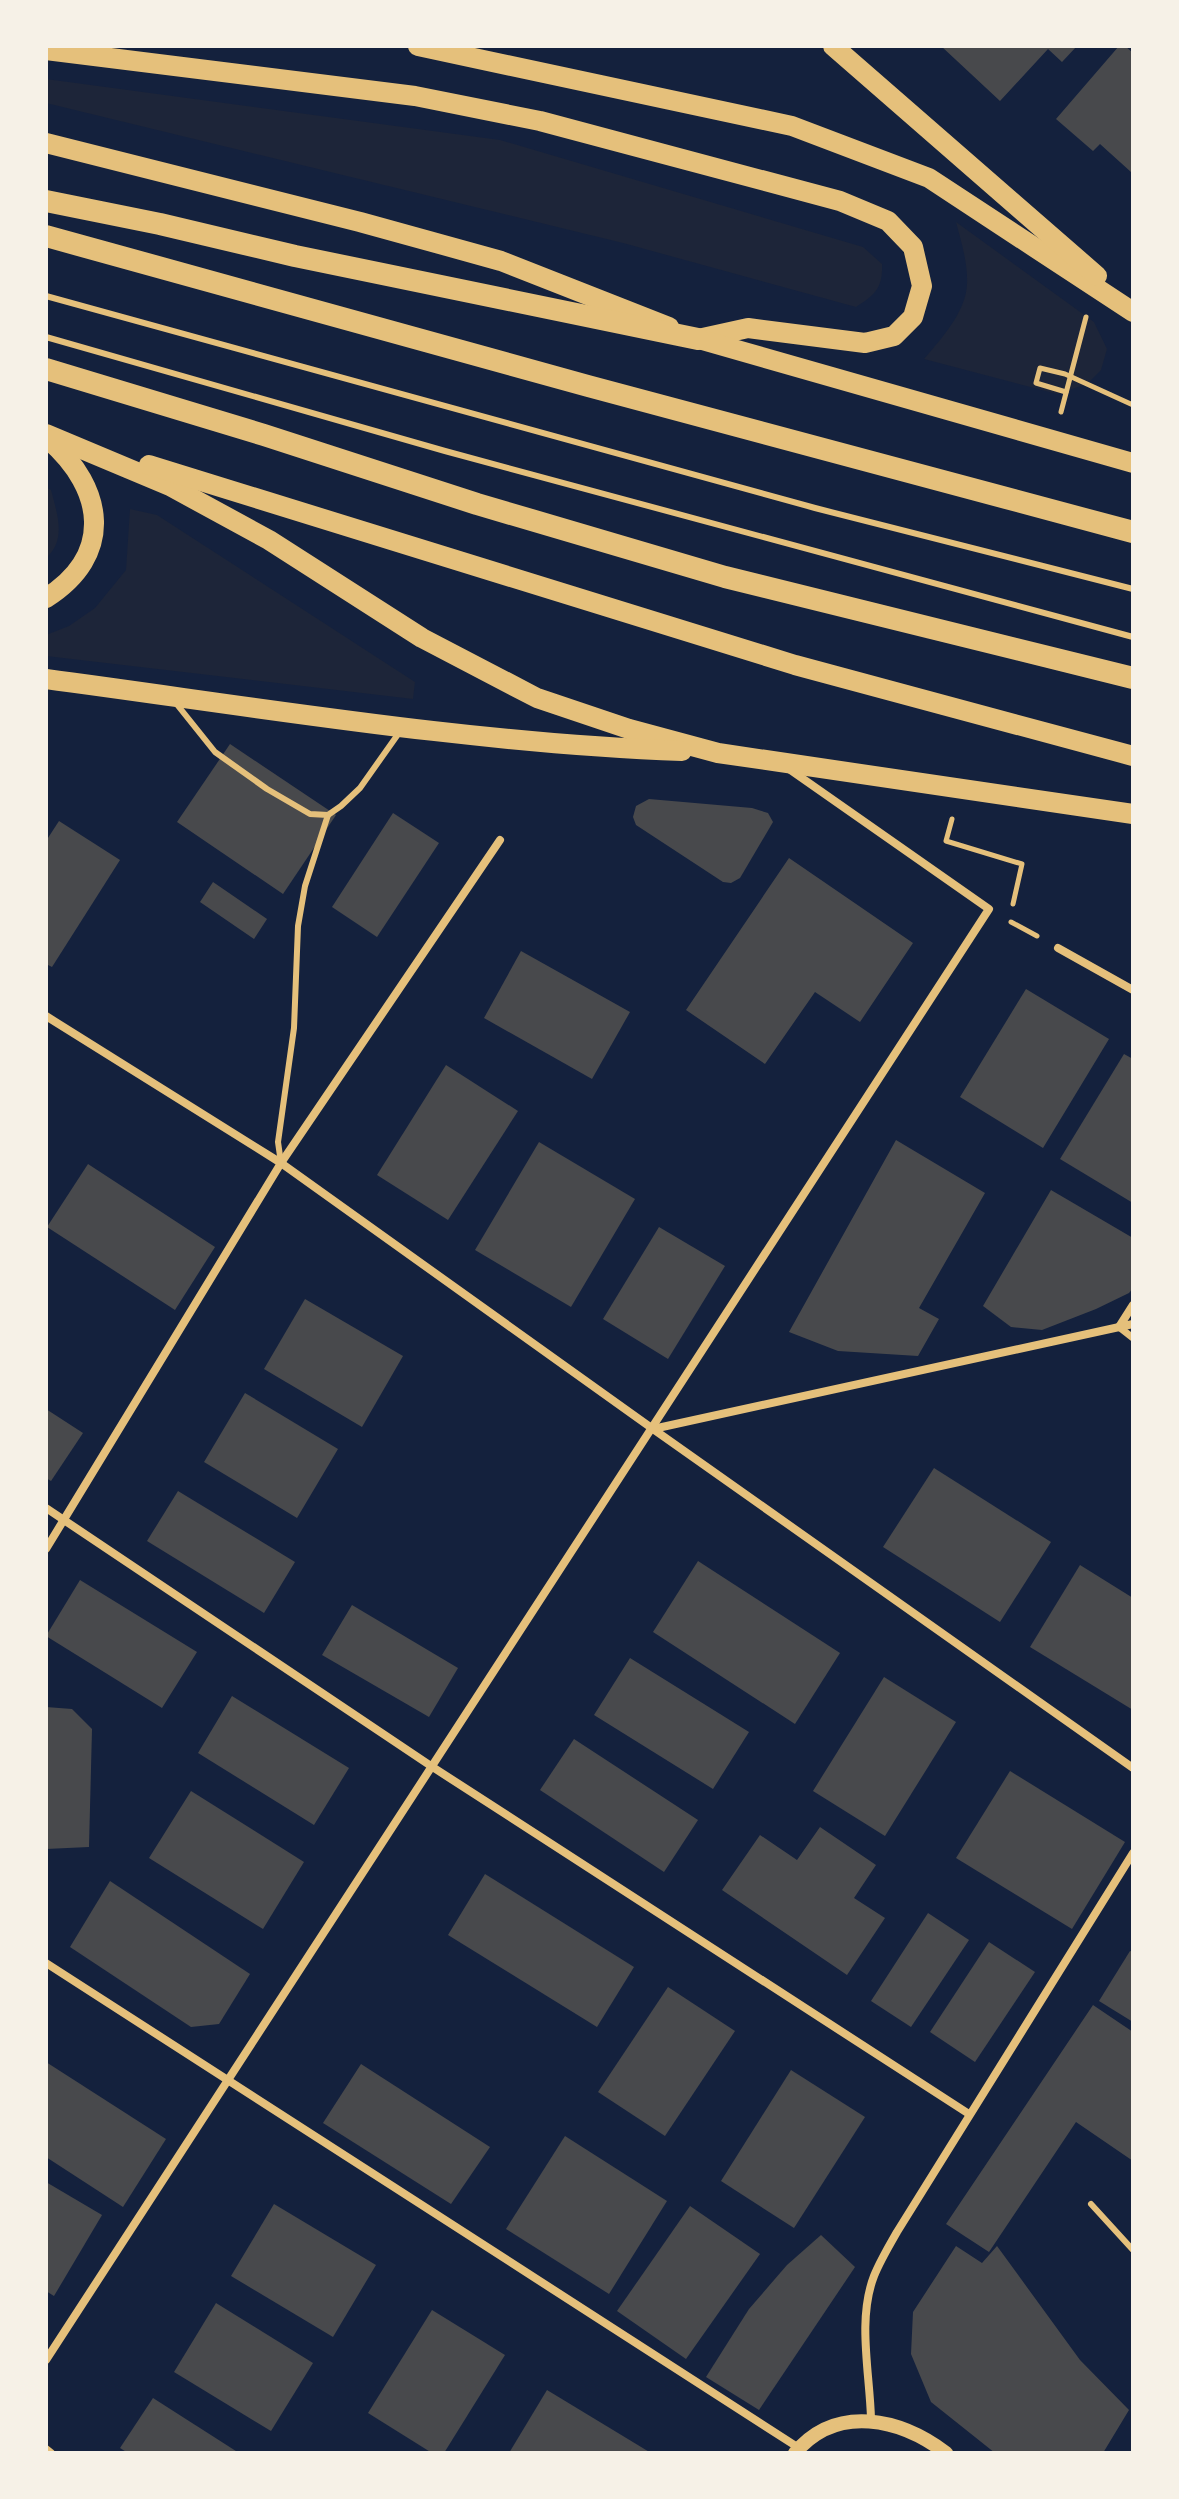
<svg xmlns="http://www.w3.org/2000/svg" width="1179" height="2499" viewBox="0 0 1179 2499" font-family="'DejaVu Sans',sans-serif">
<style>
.green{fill:#1d2539}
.building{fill:#48494c}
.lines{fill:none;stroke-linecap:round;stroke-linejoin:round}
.path{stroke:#e5c07b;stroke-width:5}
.service{stroke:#e5c07b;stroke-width:6}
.pedestrian{stroke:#e5c07b;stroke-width:7}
.minor{stroke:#e5c07b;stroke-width:8}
.tertiary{stroke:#e5c07b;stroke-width:14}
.primary{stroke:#e5c07b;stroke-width:20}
.trunk{stroke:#e5c07b;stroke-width:22}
</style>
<rect width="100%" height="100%" fill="#14213d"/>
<g class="green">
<path d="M46,79l454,61 363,107 19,17c1,24 -7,31 -26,43l-233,-64 -577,-140z"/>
<path d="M956,222l138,100 13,27 -6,21 -14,14 -30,10 -133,-35c17,-20 42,-47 43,-75 1,-21 -6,-43 -11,-62z"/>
<path d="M46,487l5,3c6,23 16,50 -5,68z"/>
<path d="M130,509l27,6 258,167 -2,17 -367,-43v-21l23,-9 26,-18 31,-38z"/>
</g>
<g class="building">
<path d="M941,46h136l-15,16 -14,-13 -48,52z"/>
<path d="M1119,46h6l8,7v117l-2,2 -31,-28 -7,7 -37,-32z"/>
<path d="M230,744l106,71 -53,79 -106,-72z"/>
<path d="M649,799l103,9 16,5 5,9 -33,56 -9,5 -8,-1 -87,-57 -3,-8 3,-11z"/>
<path d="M393,813l46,30 -62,94 -45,-30z"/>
<path d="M59,821l61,39 -68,107 -6,-3v-123z"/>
<path d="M789,858l124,85 -53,79 -45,-30 -50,72 -79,-54z"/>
<path d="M213,882l54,37 -13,20 -54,-37z"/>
<path d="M521,951l109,61 -38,67 -108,-61z"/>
<path d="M1026,989l83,50 -66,109 -83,-51z"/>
<path d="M1124,1054l9,5v144l-73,-44z"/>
<path d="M446,1065l72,46 -70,109 -71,-45z"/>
<path d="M896,1140l89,53 -66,115 20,11 -21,37 -80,-5 -49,-19z"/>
<path d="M539,1142l96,57 -64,108 -96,-57z"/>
<path d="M88,1164l127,83 -40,63 -128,-83z"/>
<path d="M1051,1190l82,48v50l-4,5 -33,16 -54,21 -31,-3 -28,-21z"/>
<path d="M659,1227l66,39 -57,93 -65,-40z"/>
<path d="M305,1299l98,57 -41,71 -98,-58z"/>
<path d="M245,1393l93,56 -41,69 -93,-56z"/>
<path d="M46,1409l37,24 -32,48 -5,-3z"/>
<path d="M934,1468l117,74 -51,80 -117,-75z"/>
<path d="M178,1491l117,71 -31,51 -117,-72z"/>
<path d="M698,1561l142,92 -45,71 -142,-92z"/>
<path d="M1080,1565l53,33v112l-103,-63z"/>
<path d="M80,1580l117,72 -35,56 -116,-72z"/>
<path d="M352,1605l106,63 -29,49 -107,-62z"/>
<path d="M630,1658l119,74 -36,57 -119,-74z"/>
<path d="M884,1677l72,45 -71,114 -72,-45z"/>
<path d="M232,1696l117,72 -35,57 -116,-72z"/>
<path d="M46,1707l26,2 20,20 -3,118 -43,2z"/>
<path d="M574,1739l124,81 -34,52 -124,-82z"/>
<path d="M1010,1771l115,71 -53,87 -116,-71z"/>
<path d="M191,1791l113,71 -41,67 -114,-71z"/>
<path d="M820,1827l56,38 -22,33 31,20 -38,57 -125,-85 38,-55 37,25z"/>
<path d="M485,1874l149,93 -37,60 -149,-92z"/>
<path d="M110,1881l140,93 -31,50 -28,3 -121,-80z"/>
<path d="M928,1913l41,27 -58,87 -40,-26z"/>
<path d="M989,1942l46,30 -60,90 -45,-30z"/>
<path d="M1130,1951l3,1v70l-34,-21z"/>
<path d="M668,1987l67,44 -70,105 -67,-44z"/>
<path d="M1093,2005l40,27v129l-57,-39 -87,130 -43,-28z"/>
<path d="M46,2062l120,77 -43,68 -77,-50z"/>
<path d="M361,2064l129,83 -39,57 -128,-81z"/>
<path d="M791,2070l74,47 -71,111 -73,-47z"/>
<path d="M565,2136l102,65 -58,93 -103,-65z"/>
<path d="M46,2182l56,33 -48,81 -8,-5z"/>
<path d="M274,2204l102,61 -43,72 -102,-61z"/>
<path d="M690,2206l70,48 -74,105 -69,-48z"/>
<path d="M821,2235l34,32 -96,143 -53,-33 43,-68 38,-44z"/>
<path d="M956,2246l26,17 15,-17 83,114 49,50 -26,43h-108l-64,-51 -20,-48 2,-42z"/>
<path d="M216,2303l97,60 -42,68 -97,-59z"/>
<path d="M432,2310l73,45 -61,98h-12l-64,-40z"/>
<path d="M547,2390l104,63h-142z"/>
<path d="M153,2398l86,55h-111l-8,-5z"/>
</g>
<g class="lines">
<g class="path">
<path d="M1066,392l-30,-9 4,-15 25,6 68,31"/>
<path d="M1061,412l25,-95"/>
<path d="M952,819l-6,22 76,23 -9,40"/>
<path d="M1011,922l26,14"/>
</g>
<g class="service">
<path d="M46,296l769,212 318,81"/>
<path d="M46,337l399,114 688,186"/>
<path d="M175,702l40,50 52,37 43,25 18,1 13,-9 19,-18 41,-58"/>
<path d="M281,1163l-3,-21 16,-114 4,-102 7,-40 23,-71"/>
<path d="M1091,2204l42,46"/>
</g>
<path class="pedestrian" d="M1119,1327l14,11"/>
<g class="minor">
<path d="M1058,948l75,42"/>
<path d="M46,1016l235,147 372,266 480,339"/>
<path d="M1119,1327l14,-22"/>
<path d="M653,1429l480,-105"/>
<path d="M46,1508l385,258 538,348"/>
<path d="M46,1549l235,-386 219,-323"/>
<path d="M46,1963l753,485"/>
<path d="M46,2360l943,-1451 -200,-140"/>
<path d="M871,2419c-1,-45 -14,-99 3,-143 6,-15 15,-30 23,-44l236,-379"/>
<path d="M46,2449l5,4"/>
</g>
<path class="tertiary" d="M795,2453c42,-50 106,-34 151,0"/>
<g class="primary">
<path d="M418,46l374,80 137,52 204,134"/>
<path d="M833,46l264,230"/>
<path d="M46,50l369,46 125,25 300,80 48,20 25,26 9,39 -9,31 -19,19 -29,7 -117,-15 -50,11"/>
<path d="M46,143l314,79 141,39 168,66"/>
<path d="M702,340l431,123"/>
<path d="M46,434l124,52 99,54 153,98 115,60 92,31 89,24 415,61"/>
<path d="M149,465l646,200 338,91"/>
<path d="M46,598c68,-43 59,-109 3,-158"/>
<path d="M46,679c211,28 423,64 636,72"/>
</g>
<g class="trunk">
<path d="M46,201l114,23 135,32 403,83"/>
<path d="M46,236l542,150 545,146"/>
<path d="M46,369l218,66 213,69 248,73 408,101"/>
</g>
</g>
<rect width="1179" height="2499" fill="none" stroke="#f6f1e7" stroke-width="96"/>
</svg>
